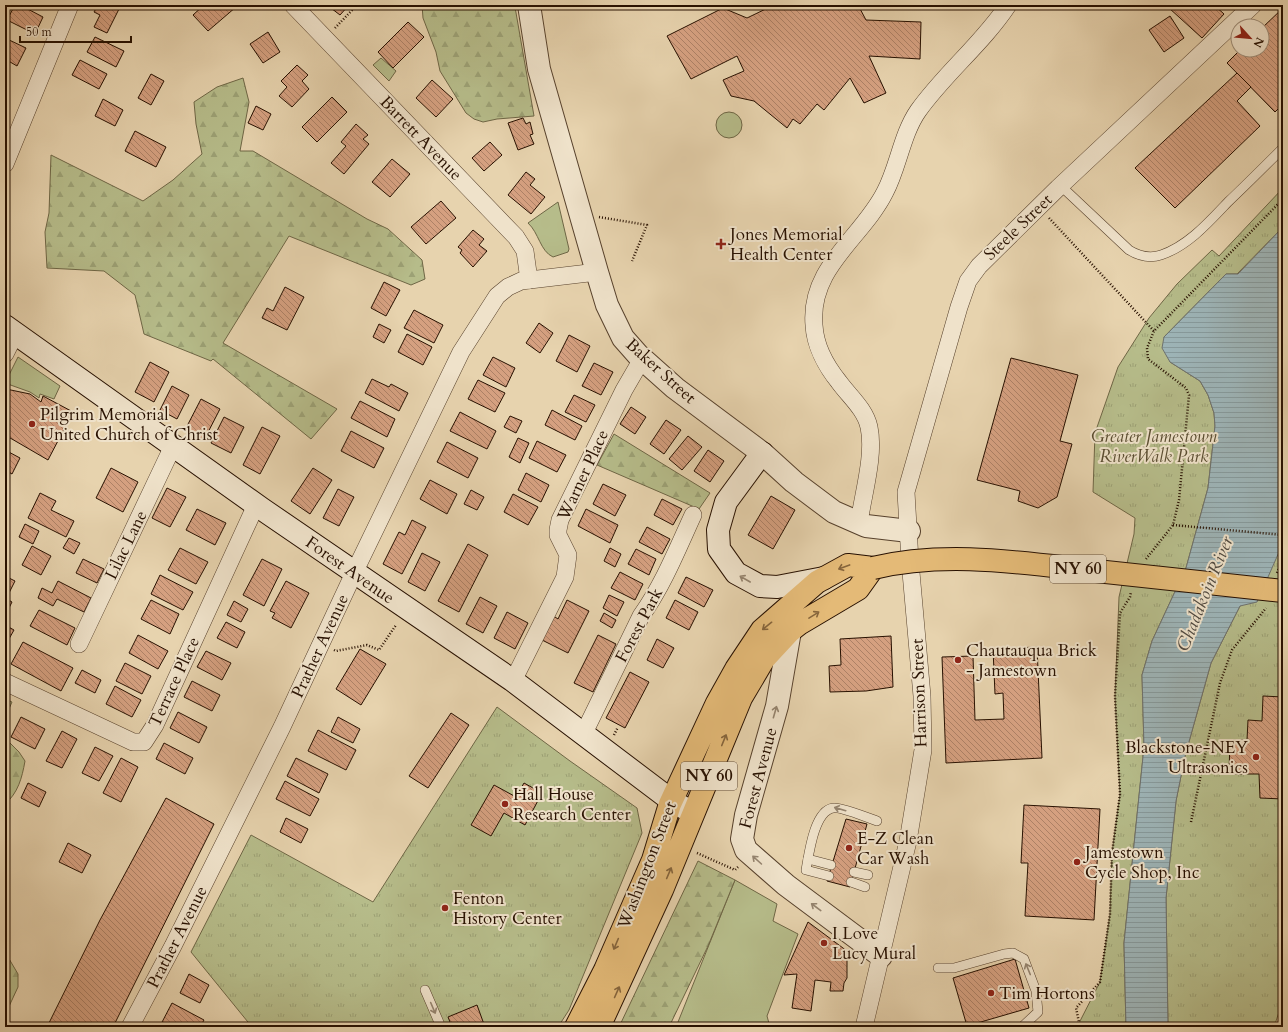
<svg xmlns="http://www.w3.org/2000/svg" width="1288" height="1032" viewBox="0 0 1288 1032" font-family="Cardo,serif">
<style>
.grass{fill:#b6bc8a;stroke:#6e6645}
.forest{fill:url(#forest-firs);stroke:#6e6645}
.park{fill:url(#park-tufts);stroke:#6e6645}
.water{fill:url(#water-rules);stroke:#6e726e}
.building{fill:url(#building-back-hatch);stroke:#271000}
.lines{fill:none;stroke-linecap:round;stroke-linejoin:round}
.service-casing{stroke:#57412c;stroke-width:10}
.minor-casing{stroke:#57412c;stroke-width:18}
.tertiary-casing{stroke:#57412c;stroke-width:24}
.secondary-casing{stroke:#271000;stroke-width:24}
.trunk-casing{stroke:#271000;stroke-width:24}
.path{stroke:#271000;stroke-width:2.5;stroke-dasharray:1 2;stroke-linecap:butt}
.service{stroke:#efe2ca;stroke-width:9}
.minor{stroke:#efe2ca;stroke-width:17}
.tertiary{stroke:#efe2ca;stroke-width:22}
.secondary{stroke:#efe2ca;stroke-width:22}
.trunk{stroke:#e4ba77;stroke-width:22}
.trunk-bridge-casing{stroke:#271000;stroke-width:24;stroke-linecap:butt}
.trunk-bridge{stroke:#e4ba77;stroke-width:22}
.oneway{stroke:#86653c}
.oneway2{stroke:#95846f}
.poi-dot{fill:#8f2418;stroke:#efe2ca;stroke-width:1.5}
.labels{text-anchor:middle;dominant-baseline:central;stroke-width:4;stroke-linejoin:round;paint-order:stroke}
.shield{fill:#efe2ca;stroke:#634f3d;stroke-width:1}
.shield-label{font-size:16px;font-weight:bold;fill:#271000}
.street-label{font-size:17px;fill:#271000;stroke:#efe2ca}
.poi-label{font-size:17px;fill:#271000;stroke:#efe2ca;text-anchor:start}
.park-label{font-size:17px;font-style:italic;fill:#594c30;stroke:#efe2ca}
.water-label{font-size:18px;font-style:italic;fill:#504940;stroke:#efe2ca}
</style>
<defs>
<pattern id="forest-firs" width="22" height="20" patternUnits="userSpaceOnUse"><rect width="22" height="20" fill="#b6bc8a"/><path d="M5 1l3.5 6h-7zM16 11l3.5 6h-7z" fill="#9ca175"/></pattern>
<pattern id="park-tufts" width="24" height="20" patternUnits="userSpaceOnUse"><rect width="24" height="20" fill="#b6bc8a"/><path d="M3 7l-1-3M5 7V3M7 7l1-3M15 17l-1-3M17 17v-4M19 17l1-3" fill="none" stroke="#9ca175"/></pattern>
<pattern id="water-rules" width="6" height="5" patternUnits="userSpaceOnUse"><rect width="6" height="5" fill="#9db4b7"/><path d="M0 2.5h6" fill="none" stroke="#879a9c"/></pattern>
<pattern id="building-back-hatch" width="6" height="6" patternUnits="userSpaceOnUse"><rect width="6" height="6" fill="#d5a080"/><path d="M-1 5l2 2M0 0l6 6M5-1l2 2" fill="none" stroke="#ad8166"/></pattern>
</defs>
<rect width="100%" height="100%" fill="#e7d3ae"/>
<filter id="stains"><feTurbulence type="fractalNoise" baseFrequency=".005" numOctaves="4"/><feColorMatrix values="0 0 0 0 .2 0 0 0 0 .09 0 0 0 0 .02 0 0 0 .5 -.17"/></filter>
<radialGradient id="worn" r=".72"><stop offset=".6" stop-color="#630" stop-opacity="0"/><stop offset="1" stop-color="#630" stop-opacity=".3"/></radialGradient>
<g class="grass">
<path d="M381,58l15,13 -7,10 -16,-16z"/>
<circle cx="729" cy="125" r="13"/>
<path d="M558,202l11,47 -1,3 -15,5c-13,-6 -14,-24 -25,-34z"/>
<path d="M18,357l42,29 -6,13 -14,-5 -1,4 -9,-6 -25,-9z"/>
<path d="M735,880l42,24 -4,17 25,13 -31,82 3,11h-94z"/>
</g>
<g class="forest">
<path d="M422,5h70l8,4 15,-2 19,109 -37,3 -14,3 -9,-3 -8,-6 -26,-42 -4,-19 -13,-34z"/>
<path d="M243,78l6,24 -9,49h13l114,68 21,10 34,31 3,19 -14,6 -122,-49 -66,107 114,66 -26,30 -98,-80 -2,2 -67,-27 -9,-39 -31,-24 -57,-3 -2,-36 4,-19 2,-58 92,46 30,-21 29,-26 -6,-30 -2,-22 23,-15z"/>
<path d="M614,434l96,59 -11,16 -102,-44z"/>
<path d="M5,699l7,3 -7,16z"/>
<path d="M5,738l14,14 6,9c-3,17 -7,32 -20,43z"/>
<path d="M698,861l37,19 -27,66 -39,81h-50z"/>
<path d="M5,952l13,22v13l-13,28z"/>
</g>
<g class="park">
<path d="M1283,188v39l-46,47h-11l-62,63 6,25 30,19 8,14 6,18 1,13 -7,62 -22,80 -34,73 -10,34 2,72 -20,196 2,84h-49l23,-45 10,-68 2,-61 8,-59 -5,-98 4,-99 15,-63 1,-16 -42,-26 2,-59 23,-66 31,-49 28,-34 35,-34 7,6z"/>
<path d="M1283,543v457l-9,27h-106l-2,-129 10,-97 9,-45 26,-93 29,-57z"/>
<path d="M497,707l73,54 67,47 5,25 -73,177 -11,17h-306l-61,-75 60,-117 122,67z"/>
</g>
<path class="water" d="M1283,227v316l-26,59 -17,4 -29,57 -26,93 -9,45 -10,97 2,129h-42l-2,-84 20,-196 -2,-72 10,-34 34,-73 22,-80 7,-62 -1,-13 -6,-18 -8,-14 -30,-19 -8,-14 2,-11 62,-63h12z"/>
<g class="building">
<path d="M15,5h5l23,12 -8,17 -28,-14z"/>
<path d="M98,5h12l9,4 -12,24 -13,-6 6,-12 -6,-3z"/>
<path d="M204,5h30l2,2 -28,24 -15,-16z"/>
<path d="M327,5h22l-9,10z"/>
<path d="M774,5h84l8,15 55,2 -1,37 -51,-3 17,37 -22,10 -14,-25 -26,32 -7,-6 -17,20 -7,-5 -6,9 -33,-27 -23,-5 -8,-16 21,-9 -7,-15 -46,23 -24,-43 56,-28 24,10z"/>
<path d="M1172,5h42l10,9 -22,24 -33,-30z"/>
<path d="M1283,8v96l-8,8 -48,-49 13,-13h22v-22z"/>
<path d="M1170,16l14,22 -20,14 -15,-22z"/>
<path d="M408,22l16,15 -31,31 -15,-16z"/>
<path d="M268,32l12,20 -17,11 -13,-19z"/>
<path d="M95,37l29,14 -8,16 -29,-15z"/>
<path d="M5,38l21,10 -9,18 -12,-7z"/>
<path d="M80,60l27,14 -8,15 -27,-14z"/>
<path d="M297,65l11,10 -6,6 7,8 -17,18 -13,-11 8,-9 -6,-6z"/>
<path d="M1237,73l14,14 -14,14 23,25 -85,82 -40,-40z"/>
<path d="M151,74l13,7 -13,24 -13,-7z"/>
<path d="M432,80l21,19 -17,18 -20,-19z"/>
<path d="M332,97l15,15 -30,30 -15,-15z"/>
<path d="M103,99l20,11 -8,16 -20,-10z"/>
<path d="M256,106l15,8 -8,16 -15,-7z"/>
<path d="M523,118l3,6 4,-2 3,12 -3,1 4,9 -16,6 -10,-27z"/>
<path d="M356,124l12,11 -5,4 6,5 -25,30 -13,-11 15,-17 -5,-4z"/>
<path d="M135,131l31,16 -10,20 -31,-16z"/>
<path d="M490,142l12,13 -18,16 -12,-13z"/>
<path d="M392,159l18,15 -20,23 -18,-15z"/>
<path d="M526,172l9,7 -5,6 15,12 -14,17 -23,-19z"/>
<path d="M441,201l15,17 -30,26 -15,-17z"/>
<path d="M473,230l11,9 -5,6 8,6 -14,16 -13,-14 2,-3 -4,-3z"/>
<path d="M384,282l16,8 -14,26 -15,-8z"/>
<path d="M285,287l19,10 -17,33 -25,-12 5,-10 6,3z"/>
<path d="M414,310l29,15 -9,18 -30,-15z"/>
<path d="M539,323l14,10 -13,20 -14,-10z"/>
<path d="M379,324l12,6 -7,13 -11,-6z"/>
<path d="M407,334l25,13 -9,18 -25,-13z"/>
<path d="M569,335l21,11 -13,26 -21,-11z"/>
<path d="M493,357l22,11 -9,19 -23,-12z"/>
<path d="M1011,358l67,17 -18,66 12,3 -15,53 -19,11 -20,-7 2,-10 -43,-11z"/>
<path d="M150,362l19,10 -15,30 -19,-10z"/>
<path d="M594,363l19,9 -12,23 -19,-9z"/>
<path d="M372,379l17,8 2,-3 17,9 -9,18 -34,-18z"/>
<path d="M478,380l27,13 -10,19 -27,-13z"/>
<path d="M172,386l17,9 -12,24 -17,-9z"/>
<path d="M6,389l24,5 11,8 2,-6 30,16 -25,48 -43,-25v-29l3,-6 -3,-3z"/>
<path d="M574,395l21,10 -9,17 -21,-10z"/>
<path d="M201,399l19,10 -16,31 -19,-10z"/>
<path d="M360,401l35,18 -8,18 -36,-19z"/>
<path d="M631,407l15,10 -11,17 -15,-10z"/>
<path d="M552,410l30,16 -7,14 -30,-15z"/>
<path d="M460,412l36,19 -9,18 -37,-18z"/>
<path d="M510,416l12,5 -6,12 -12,-6z"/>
<path d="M224,417l20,10 -13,26 -20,-10z"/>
<path d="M666,420l15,10 -17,24 -14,-10z"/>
<path d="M262,427l18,9 -20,38 -17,-9z"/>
<path d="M351,431l33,17 -10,20 -33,-17z"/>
<path d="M688,436l14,11 -20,23 -13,-11z"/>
<path d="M518,438l11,5 -9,20 -11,-6z"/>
<path d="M537,441l29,14 -9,17 -28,-14z"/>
<path d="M447,442l31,16 -10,20 -31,-16z"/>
<path d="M5,450l15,8 -8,16 -7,-4z"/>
<path d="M708,450l16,11 -14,21 -16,-11z"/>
<path d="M111,468l27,14 -15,30 -27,-14z"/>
<path d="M313,468l19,12 -22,34 -19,-13z"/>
<path d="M526,473l23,12 -8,17 -23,-12z"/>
<path d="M430,480l27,14 -10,20 -27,-15z"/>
<path d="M603,484l23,11 -11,21 -22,-12z"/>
<path d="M167,488l19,9 -16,30 -18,-9z"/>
<path d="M338,489l16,8 -15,29 -16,-8z"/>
<path d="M471,490l13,7 -7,13 -13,-6z"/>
<path d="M40,493l16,8 -5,9 23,11 -8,16 -38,-19z"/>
<path d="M513,494l25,13 -10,18 -24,-13z"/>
<path d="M771,496l24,14 -22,39 -25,-14z"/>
<path d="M662,499l20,10 -9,16 -19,-10z"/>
<path d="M197,509l29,14 -11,22 -29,-15z"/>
<path d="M586,509l32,16 -8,18 -32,-17z"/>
<path d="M412,520l14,7 -24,47 -19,-10 16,-32 6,3z"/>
<path d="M25,524l14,7 -6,13 -14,-7z"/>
<path d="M647,527l23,12 -8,15 -23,-12z"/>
<path d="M69,538l11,5 -6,11 -11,-6z"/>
<path d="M468,544l20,11 -29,57 -21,-11z"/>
<path d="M32,546l19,10 -10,19 -19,-10z"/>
<path d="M180,548l28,14 -12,22 -28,-14z"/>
<path d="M610,548l11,6 -6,13 -11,-6z"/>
<path d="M636,549l20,10 -7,16 -21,-11z"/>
<path d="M422,553l18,9 -15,29 -17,-9z"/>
<path d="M83,559l21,10 -7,14 -21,-10z"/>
<path d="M262,559l20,10 -18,37 -21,-11z"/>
<path d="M620,572l23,12 -8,16 -24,-12z"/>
<path d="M160,575l33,17 -10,18 -32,-16z"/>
<path d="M5,576l10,5 -7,14 -3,-1z"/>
<path d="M686,577l27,13 -9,17 -26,-14z"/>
<path d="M58,581l33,17 -7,14 -27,-13 -4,7 -15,-8 4,-10 10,5z"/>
<path d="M286,581l23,12 -18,35 -19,-10 3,-5 -5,-2z"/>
<path d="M609,595l15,7 -7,14 -14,-8z"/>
<path d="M480,597l17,9 -14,27 -17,-9z"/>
<path d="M5,598l7,4 -7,14z"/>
<path d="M151,600l28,14 -9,20 -29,-15z"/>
<path d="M567,600l22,11 -21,42 -28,-14 12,-24 6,4z"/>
<path d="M675,600l23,12 -9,18 -23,-12z"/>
<path d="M234,601l14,8 -7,13 -14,-7z"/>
<path d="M39,610l36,18 -8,17 -37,-19z"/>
<path d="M507,612l21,11 -13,26 -21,-11z"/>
<path d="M604,613l12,7 -4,8 -12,-7z"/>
<path d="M226,622l19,10 -8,16 -20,-10z"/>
<path d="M5,625l9,5 -9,16z"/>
<path d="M138,635l30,16 -10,18 -29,-16z"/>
<path d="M598,635l18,9 -23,48 -19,-9z"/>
<path d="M891,636l2,51 -27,4 -36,1 -1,-26 12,-1 -1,-26z"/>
<path d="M657,639l17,9 -11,20 -16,-8z"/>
<path d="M23,642l50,26 -12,23 -50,-27z"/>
<path d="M1037,647l5,111 -96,5 -4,-106 31,-1 2,64 29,-1 -1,-26 -8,1 -2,-45z"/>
<path d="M360,649l26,15 -25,41 -25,-16z"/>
<path d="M206,651l25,12 -9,17 -25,-13z"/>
<path d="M125,663l26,13 -9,18 -26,-13z"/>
<path d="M82,670l19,10 -6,13 -20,-10z"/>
<path d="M630,672l19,10 -24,46 -19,-10z"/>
<path d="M192,681l28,14 -8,16 -28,-14z"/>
<path d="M115,686l26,14 -9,17 -26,-13z"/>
<path d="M1263,696l20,1v102l-23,-1 -1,-24h-30l1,-34h17l1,-20 14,1z"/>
<path d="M178,712l29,15 -8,16 -29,-15z"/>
<path d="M451,713l18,12 -41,63 -19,-12z"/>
<path d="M21,717l24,12 -10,20 -24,-12z"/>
<path d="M338,717l22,12 -7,14 -22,-11z"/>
<path d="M318,730l38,20 -10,20 -38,-19z"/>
<path d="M62,731l15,8 -15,29 -16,-7z"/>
<path d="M164,743l29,15 -8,16 -29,-15z"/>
<path d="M95,747l18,9 -14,25 -17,-8z"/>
<path d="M121,758l17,9 -17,35 -18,-9z"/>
<path d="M296,758l32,16 -9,19 -32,-17z"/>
<path d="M285,781l34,18 -9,17 -34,-17z"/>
<path d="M28,783l18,9 -7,15 -18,-9z"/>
<path d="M524,783l18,10 -17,32 -21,-12 -13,23 -20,-11 23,-40 22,12z"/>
<path d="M166,798l48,26 -101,203h-66l53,-107z"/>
<path d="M1024,805l76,4 -6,111 -69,-4 3,-53h-7z"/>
<path d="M286,818l22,11 -7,14 -21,-11z"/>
<path d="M846,819l21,5 -17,63 -23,-6z"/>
<path d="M68,843l23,12 -9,18 -23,-11z"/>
<path d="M808,922l39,29v27l-3,5 -1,8h-13l1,-9 -16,-2 -4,31 -19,-3 5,-34 -13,1z"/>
<path d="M1015,959l14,49 -62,18 -14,-48z"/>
<path d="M189,974l20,11 -9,18 -20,-10z"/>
<path d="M172,1003l32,17 -4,7 -40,-1z"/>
<path d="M477,1005l8,22h-33l-4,-10z"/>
</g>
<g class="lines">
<defs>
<g id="service">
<path d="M1061,186l68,64c10,6 20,9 32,5 27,-9 48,-33 67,-53 19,-18 37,-36 55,-54"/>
<path d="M808,859l23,6"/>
<path d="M854,872l14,3"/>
<path d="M829,876l-23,-6c3,-16 8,-59 27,-62 6,-2 36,10 44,13"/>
<path d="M851,882l14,5"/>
<path d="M938,968h16l50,-14 9,-1 11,6 12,32 2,21 -16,15"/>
<path d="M425,990l16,37"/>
</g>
<g id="minor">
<path d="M293,5l223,232 9,14 4,29"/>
<path d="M5,164l65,-159"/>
<path d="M5,354l10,-20"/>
<path d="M859,523c4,-29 16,-68 10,-96 -4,-18 -20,-31 -30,-45 -13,-16 -24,-37 -25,-57 -5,-58 48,-87 71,-133 13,-24 17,-58 33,-81 27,-38 64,-67 90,-106"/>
<path d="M79,644l94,-198"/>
<path d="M513,681l52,-104 3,-22 -10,-20v-5l2,-10 64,-130 18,-31"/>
<path d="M5,682l128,60h11l11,-17 101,-220"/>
<path d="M583,735l58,-119c22,-31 36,-66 52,-101"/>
<path d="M130,1027l43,-81 109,-219 72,-154 107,-221 36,-56 11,-9 13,-6 76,-9"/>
<path d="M864,1027l44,-186 15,-91 -1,-54 -12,-135 -4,-69 53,-185 9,-26 11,-15 79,-78 195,-183"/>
</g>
<g id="tertiary">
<path d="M529,5l10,64 58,203 10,33 16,33 15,17 37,33 87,65 32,29 40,30 32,14 43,5"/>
<path d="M790,631l-13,75 -31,109 -4,24 4,11 40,35 95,71"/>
</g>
<g id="secondary">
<path d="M5,326l257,183 250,171 160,121 21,12"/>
<path d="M762,453l-36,49 -8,28 1,19 17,24 24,13 17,1 47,-9"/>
</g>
<path id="trunk" d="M576,1027l29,-57 48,-110 17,-56 47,-101 19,-34 26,-39 55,-48 31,-17 25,3 -15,21 -59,35 -9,7 -26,28 -23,39 -79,192 -63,137"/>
</defs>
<use href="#service" class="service-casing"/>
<use href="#minor" class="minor-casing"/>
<use href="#tertiary" class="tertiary-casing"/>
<use href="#secondary" class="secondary-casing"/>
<use href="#trunk" class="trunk-casing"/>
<g class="path">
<path d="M335,28l22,-23"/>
<path d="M599,217l48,8 -15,36"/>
<path d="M1049,218l105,113"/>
<path d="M1173,525l110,10"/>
<path d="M1146,559l27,-34 6,-25 10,-105 -3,-7 -38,-29 -1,-11 7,-17 129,-132"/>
<path d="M1277,573l6,-14"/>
<path d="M334,650l2,1 31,-6 12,5 17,-25"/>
<path d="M614,735l4,-8"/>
<path d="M1191,822l29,-139 12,-33 34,-42"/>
<path d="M697,853l38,17 3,-3"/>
<path d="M1080,1027l-4,-19 24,-26 10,-68 2,-61 8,-59 -5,-98 5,-83 10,-16 1,-5"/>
</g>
<use href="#service" class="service"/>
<use href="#minor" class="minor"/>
<use href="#tertiary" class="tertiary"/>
<use href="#secondary" class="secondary"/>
<use href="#trunk" class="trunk"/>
<defs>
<path id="trunk-bridge" d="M873,568c71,-17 143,-6 214,2 65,7 131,14 196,21"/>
</defs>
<use href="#trunk-bridge" class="trunk-bridge-casing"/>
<use href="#trunk-bridge" class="trunk-bridge"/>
</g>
<defs><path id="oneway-shaft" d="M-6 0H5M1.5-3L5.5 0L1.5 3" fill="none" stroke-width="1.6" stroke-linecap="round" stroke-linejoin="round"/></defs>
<g class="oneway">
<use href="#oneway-shaft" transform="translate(844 567) rotate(160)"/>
<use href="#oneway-shaft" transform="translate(814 615) rotate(-32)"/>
<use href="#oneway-shaft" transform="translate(767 626) rotate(141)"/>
<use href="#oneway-shaft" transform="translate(724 740) rotate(-68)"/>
<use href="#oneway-shaft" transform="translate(669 873) rotate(-67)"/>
<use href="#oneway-shaft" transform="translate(616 944) rotate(113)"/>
<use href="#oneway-shaft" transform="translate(617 992) rotate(-66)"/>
</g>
<g class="oneway2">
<use href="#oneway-shaft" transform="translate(745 579) rotate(-150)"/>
<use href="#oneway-shaft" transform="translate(775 712) rotate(-74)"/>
<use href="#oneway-shaft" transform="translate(840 809) rotate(-164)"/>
<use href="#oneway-shaft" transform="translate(757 860) rotate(-138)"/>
<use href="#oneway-shaft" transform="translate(816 907) rotate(-143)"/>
<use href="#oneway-shaft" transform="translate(1028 969) rotate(-112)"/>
<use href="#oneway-shaft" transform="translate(433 1008) rotate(67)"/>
</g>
<g class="poi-dot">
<path d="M719 238h4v4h4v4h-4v4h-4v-4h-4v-4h4z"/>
<circle cx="32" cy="424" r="4"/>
<circle cx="958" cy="660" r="4"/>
<circle cx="1256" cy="757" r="4"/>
<circle cx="505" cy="804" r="4"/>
<circle cx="849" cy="848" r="4"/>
<circle cx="1077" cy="862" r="4"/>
<circle cx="445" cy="908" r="4"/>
<circle cx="824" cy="943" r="4"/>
<circle cx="991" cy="993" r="4"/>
</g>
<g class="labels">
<g class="shield">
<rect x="1050" y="555" width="56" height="28" rx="3"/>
<rect x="681" y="762" width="56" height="28" rx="3"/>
</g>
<g class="shield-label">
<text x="1078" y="569">NY 60</text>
<text x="709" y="776">NY 60</text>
</g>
<g class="street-label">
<text transform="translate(421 138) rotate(46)">Barrett Avenue</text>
<text transform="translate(1018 227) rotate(-44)">Steele Street</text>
<text transform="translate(661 371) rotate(42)">Baker Street</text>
<text transform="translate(583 475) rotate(-65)">Warner Place</text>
<text transform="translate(126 545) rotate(-64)">Lilac Lane</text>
<text transform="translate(350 570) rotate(35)">Forest Avenue</text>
<text transform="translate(639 625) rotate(-62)">Forest Park</text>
<text transform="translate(320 646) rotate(-65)">Prather Avenue</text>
<text transform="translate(174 682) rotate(-65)">Terrace Place</text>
<text transform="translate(919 693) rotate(-92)">Harrison Street</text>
<text transform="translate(758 778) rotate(-75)">Forest Avenue</text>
<text transform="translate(647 865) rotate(-69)">Washington Street</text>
<text transform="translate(177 937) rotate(-63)">Prather Avenue</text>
</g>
<g class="poi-label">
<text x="730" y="234">Jones Memorial<tspan x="730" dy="20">Health Center</tspan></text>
<text x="40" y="414">Pilgrim Memorial<tspan x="40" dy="20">United Church of Christ</tspan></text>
<text x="966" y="650">Chautauqua Brick<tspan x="966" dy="20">- Jamestown</tspan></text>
<text x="1248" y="747" text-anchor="end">Blackstone-NEY<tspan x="1248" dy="20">Ultrasonics</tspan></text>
<text x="513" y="794">Hall House<tspan x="513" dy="20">Research Center</tspan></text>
<text x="857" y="838">E-Z Clean<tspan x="857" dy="20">Car Wash</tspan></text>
<text x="1085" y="852">Jamestown<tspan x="1085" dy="20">Cycle Shop, Inc</tspan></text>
<text x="453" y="898">Fenton<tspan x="453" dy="20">History Center</tspan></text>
<text x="832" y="933">I Love<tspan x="832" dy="20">Lucy Mural</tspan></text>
<text x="999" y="993">Tim Hortons</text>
</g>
<g class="park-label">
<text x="1154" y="436">Greater Jamestown<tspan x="1154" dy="20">RiverWalk Park</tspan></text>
</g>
<g class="water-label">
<text transform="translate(1205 594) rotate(-68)">Chadakoin River</text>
</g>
</g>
<rect width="1288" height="1032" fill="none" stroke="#e7d3ae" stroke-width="20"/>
<rect x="6" y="6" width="1276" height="1020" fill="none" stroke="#271000" stroke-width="2"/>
<rect x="10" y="10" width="1268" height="1012" fill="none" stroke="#271000"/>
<g transform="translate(1250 38) rotate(117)"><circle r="19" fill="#efe2ca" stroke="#9f8e79"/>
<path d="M0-3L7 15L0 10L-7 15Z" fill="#8f2418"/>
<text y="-6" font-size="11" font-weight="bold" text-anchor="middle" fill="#271000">N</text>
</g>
<path d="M20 36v6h111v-6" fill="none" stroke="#271000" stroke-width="2"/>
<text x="26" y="36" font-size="12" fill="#271000" stroke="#efe2ca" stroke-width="3" paint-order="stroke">50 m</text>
<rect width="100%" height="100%" filter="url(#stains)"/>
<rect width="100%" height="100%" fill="url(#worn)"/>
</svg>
